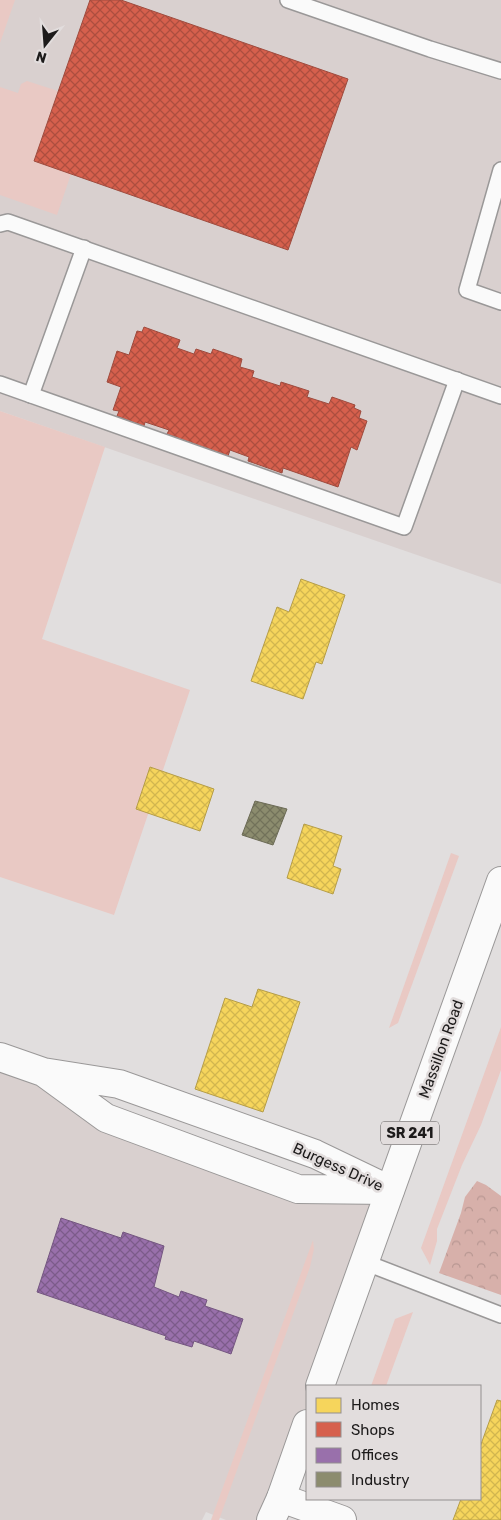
<svg xmlns="http://www.w3.org/2000/svg" width="501" height="1520" viewBox="0 0 501 1520" font-family="Rubik,sans-serif">
<style>
.built{fill:#d9d0cf}
.green{fill:#e9c9c4}
.forest{fill:url(#forest-crowns)}
.homes{fill:url(#homes-cross-hatch);stroke:#b59d48}
.shops{fill:url(#shops-cross-hatch);stroke:#9e4b3e}
.offices{fill:url(#offices-cross-hatch);stroke:#745680}
.industry{fill:url(#industry-cross-hatch);stroke:#6b6a55}
.lines{fill:none;stroke-linecap:round;stroke-linejoin:round}
.service-casing{stroke:#9a9898;stroke-width:18}
.minor-casing{stroke:#9a9898;stroke-width:30}
.primary-casing{stroke:#9a9898;stroke-width:30}
.service{stroke:#fafafa;stroke-width:15}
.minor{stroke:#fafafa;stroke-width:28}
.primary{stroke:#fafafa;stroke-width:28}
.labels{text-anchor:middle;dominant-baseline:central;stroke-width:5;stroke-linejoin:round;paint-order:stroke}
.shield{fill:#e2dddd;stroke:#585555;stroke-width:1}
.shield-label{font-size:14px;font-weight:bold;fill:#1d1b1b}
.street-label{font-size:15px;fill:#1d1b1b;stroke:#e2dddd}
</style>
<defs>
<pattern id="forest-crowns" width="20" height="18" patternUnits="userSpaceOnUse" patternTransform="scale(1.25)"><rect width="20" height="18" fill="#d7b0aa"/><path d="M2 6a3 3 0 1 1 6 0M12 15a3 3 0 1 1 6 0" fill="none" stroke="#b89792"/></pattern>
<pattern id="homes-cross-hatch" width="8" height="8" patternUnits="userSpaceOnUse" patternTransform="scale(1.25)"><rect width="8" height="8" fill="#f6d55c"/><path d="M0 0l8 8M0 8l8-8" fill="none" stroke="#d2b64f"/></pattern>
<pattern id="shops-cross-hatch" width="8" height="8" patternUnits="userSpaceOnUse" patternTransform="scale(1.25)"><rect width="8" height="8" fill="#d6604d"/><path d="M0 0l8 8M0 8l8-8" fill="none" stroke="#ad4e3f"/></pattern>
<pattern id="offices-cross-hatch" width="8" height="8" patternUnits="userSpaceOnUse" patternTransform="scale(1.25)"><rect width="8" height="8" fill="#9970ab"/><path d="M0 0l8 8M0 8l8-8" fill="none" stroke="#7c5b8a"/></pattern>
<pattern id="industry-cross-hatch" width="8" height="8" patternUnits="userSpaceOnUse" patternTransform="scale(1.25)"><rect width="8" height="8" fill="#8c8c6e"/><path d="M0 0l8 8M0 8l8-8" fill="none" stroke="#72725a"/></pattern>
</defs>
<rect width="100%" height="100%" fill="#e1dede"/>
<g class="built">
<path d="M0,0h501v584l-501,-173z"/>
<path d="M0,1057l106,61 192,71 92,1 -83,196v32l-37,102h-44l-20,-8 -4,8h-202z"/>
</g>
<g class="green">
<path d="M0,0h15l-15,43z"/>
<path d="M27,81l31,10 -24,70 37,13 -14,41 -57,-20v-108l18,6 3,-9z"/>
<path d="M0,411l105,36 -63,192 148,51 -76,225 -114,-38z"/>
<path d="M451,853l8,3 -61,167 -9,5z"/>
<path d="M501,1027v43l-20,55 -19,40 -25,64v12l-7,24 -9,-17z"/>
<path d="M313,1240l1,9 -4,18 -91,253h-8z"/>
<path d="M413,1312l-27,74h-15l24,-67z"/>
</g>
<path class="forest" d="M477,1181l9,4 15,11v99l-62,-22 22,-60 4,-16z"/>
<g class="homes">
<path d="M301,579l44,16 -23,69 -6,-2 -13,37 -52,-18 26,-74 12,5z"/>
<path d="M150,767l64,22 -14,42 -64,-22z"/>
<path d="M304,824l38,12 -9,30 8,3 -8,25 -46,-16z"/>
<path d="M258,989l42,13 -37,110 -68,-23 30,-91 27,9z"/>
<path d="M497,1400l4,1v119h-48l8,-21h19v-52z"/>
</g>
<g class="shops">
<path d="M90,0h31l227,79 -60,171 -254,-89z"/>
<path d="M144,327l36,13 -3,8 17,6 2,-5 15,5 2,-5 29,10 -2,8 14,4 -2,6 28,9 1,-4 28,9 -2,6 22,7 3,-7 23,8 -1,3 7,3 -2,7 8,3 -10,29 -6,-3 -13,40 -55,-19 -1,5 -34,-12 1,-4 -19,-7 -2,6 -61,-22 2,-4 -24,-8 -1,4 -27,-10 2,-5 -6,-1 8,-23 -14,-5 10,-31 12,4 8,-24 5,1z"/>
</g>
<path class="offices" d="M61,1218l60,20 2,-6 41,14 -10,41 25,10 2,-6 26,9 -2,6 38,13 -12,35 -37,-13 -2,6 -27,-8 1,-3 -129,-44z"/>
<path class="industry" d="M255,801l32,8 -14,36 -31,-10z"/>
<g class="lines">
<defs>
<g id="service">
<path d="M288,0l142,49 71,22"/>
<path d="M501,170l-34,120 34,12"/>
<path d="M0,224l8,-2 493,174"/>
<path d="M0,384l404,143 53,-147"/>
<path d="M31,395l53,-147"/>
<path d="M364,1262l137,53"/>
</g>
<g id="minor">
<path d="M0,1057l43,15 76,12 196,70 75,36 -92,-1 -192,-71 -63,-46"/>
<path d="M281,1498l61,22"/>
</g>
<g id="primary">
<path d="M320,1386l181,-505"/>
<path d="M271,1520l10,-22 26,-74"/>
</g>
</defs>
<use href="#service" class="service-casing"/>
<use href="#minor" class="minor-casing"/>
<use href="#primary" class="primary-casing"/>
<use href="#service" class="service"/>
<use href="#minor" class="minor"/>
<use href="#primary" class="primary"/>
</g>
<g class="labels">
<rect class="shield" x="381" y="1121.5" width="58" height="23" rx="4"/>
<g class="shield-label">
<text x="410" y="1133">SR 241</text>
</g>
<g class="street-label">
<text transform="translate(441 1049) rotate(-70)">Massillon Road</text>
<text transform="translate(338 1167) rotate(24)">Burgess Drive</text>
</g>
</g>
<rect x="306" y="1385" width="175" height="115" fill="#e2dddd" stroke="#938f8f"/>
<rect x="316" y="1398" width="25" height="15" fill="#f6d55c" stroke="#938f8f"/>
<text x="351" y="1410" font-size="15" fill="#1d1b1b">Homes</text>
<rect x="316" y="1422" width="25" height="15" fill="#d6604d" stroke="#938f8f"/>
<text x="351" y="1435" font-size="15" fill="#1d1b1b">Shops</text>
<rect x="316" y="1448" width="25" height="15" fill="#9970ab" stroke="#938f8f"/>
<text x="351" y="1460" font-size="15" fill="#1d1b1b">Offices</text>
<rect x="316" y="1472" width="25" height="15" fill="#8c8c6e" stroke="#938f8f"/>
<text x="351" y="1485" font-size="15" fill="#1d1b1b">Industry</text>
<g transform="translate(45 45) rotate(197)" stroke="#e2dddd" stroke-width="4" paint-order="stroke">
<path d="M0-4L9 19L0 12L-9 19Z" fill="#1d1b1b"/>
<text y="-8" font-size="14" font-weight="bold" text-anchor="middle" fill="#1d1b1b">N</text>
</g>
</svg>
